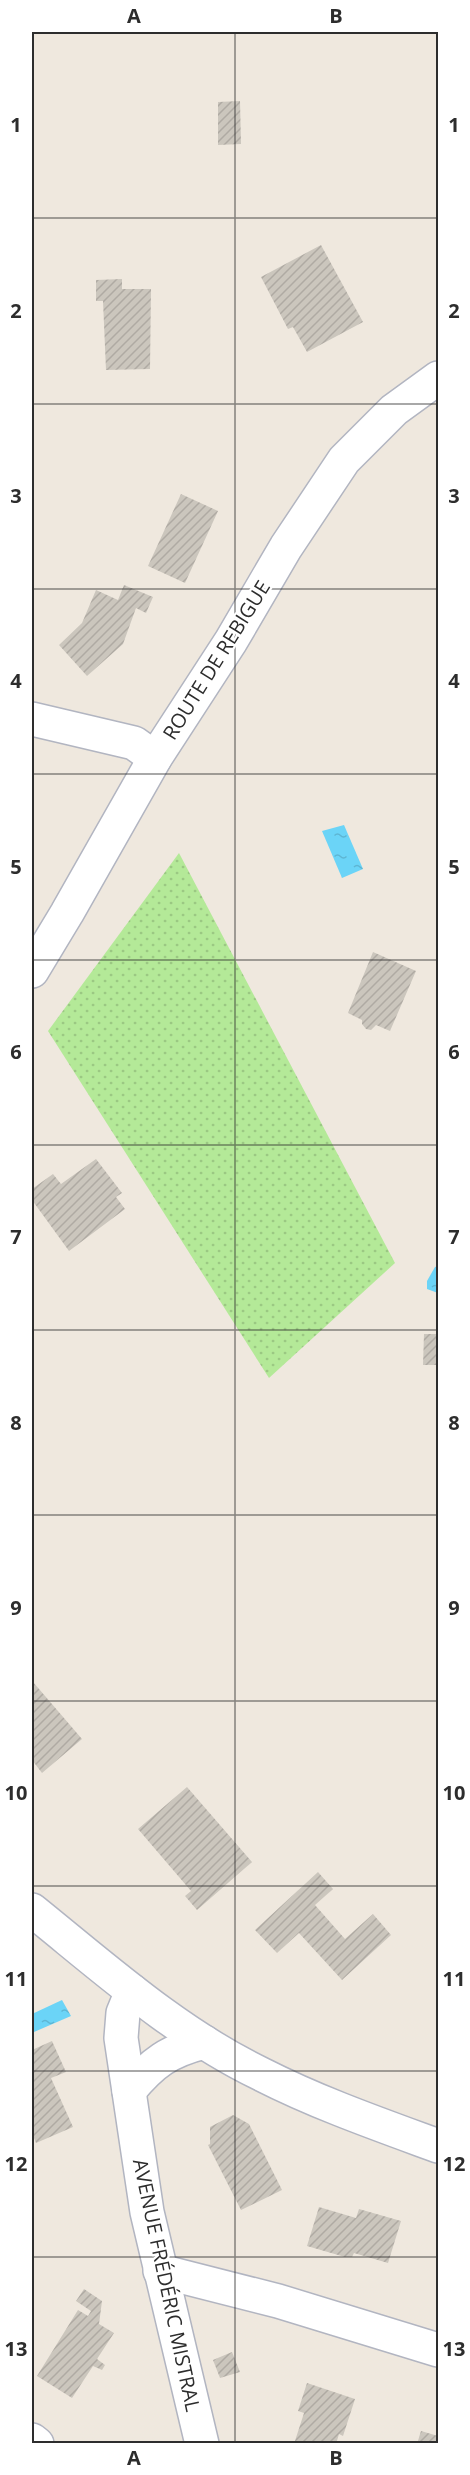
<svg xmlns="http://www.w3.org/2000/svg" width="470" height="2475" viewBox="0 0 470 2475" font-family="'Open Sans',sans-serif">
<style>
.grass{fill:url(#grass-dots)}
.water{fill:url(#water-ripples)}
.building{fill:url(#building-hatch)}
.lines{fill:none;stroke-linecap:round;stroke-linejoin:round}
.minor-casing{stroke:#b2b5c1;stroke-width:36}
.minor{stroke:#fff;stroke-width:33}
.grid{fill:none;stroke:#2d2d2d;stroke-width:1.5;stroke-opacity:0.55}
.labels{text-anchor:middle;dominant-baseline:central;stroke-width:4.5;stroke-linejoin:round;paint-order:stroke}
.street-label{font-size:20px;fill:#2d2d2d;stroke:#fff}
.neatline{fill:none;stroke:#2d2d2d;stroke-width:2}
.grid-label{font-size:20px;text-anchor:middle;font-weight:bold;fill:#2d2d2d}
</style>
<defs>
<pattern id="grass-dots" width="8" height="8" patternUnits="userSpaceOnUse" patternTransform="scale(1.5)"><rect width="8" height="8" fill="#b4e998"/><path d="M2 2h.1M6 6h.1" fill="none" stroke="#9bc883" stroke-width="1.8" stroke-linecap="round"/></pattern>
<pattern id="water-ripples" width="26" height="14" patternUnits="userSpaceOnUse" patternTransform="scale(1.5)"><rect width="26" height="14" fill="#6bd4f7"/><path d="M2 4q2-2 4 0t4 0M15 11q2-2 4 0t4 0" fill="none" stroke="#5db6d4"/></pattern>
<pattern id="building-hatch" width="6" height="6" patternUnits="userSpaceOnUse" patternTransform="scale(1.5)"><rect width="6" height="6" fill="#cbc6bd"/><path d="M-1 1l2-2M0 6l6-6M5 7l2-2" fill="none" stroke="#afaaa3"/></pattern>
</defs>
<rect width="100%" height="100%" fill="#efe8de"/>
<path class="grass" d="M179,853l216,410 -126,115 -221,-347z"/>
<g class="water">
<path d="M344,825l19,44 -21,9 -20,-47z"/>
<path d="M438,1266v27l-11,-4v-8l8,-14z"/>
<path d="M62,2000l9,16 -37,16 -2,-18z"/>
</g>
<g class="building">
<path d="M240,101l1,43 -23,1v-43z"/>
<path d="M321,245l42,77 -56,30 -14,-25 -5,2 -27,-52z"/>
<path d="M122,279v10h29l-1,80 -44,1 -3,-69h-7v-21z"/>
<path d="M181,494l37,17 -33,72 -37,-17z"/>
<path d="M124,585l29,12 -7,16 -10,-5 -13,36 -36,32 -28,-31 23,-22 14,-33 22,10z"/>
<path d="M373,952l43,19 -26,60 -14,-6 -5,5 -5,-1 -4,-5v-4l-14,-7z"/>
<path d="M96,1159l26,34 -6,4 9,12 -56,42 -37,-51v-11l21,-15 8,10z"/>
<path d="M424,1334h14v31h-15z"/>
<path d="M33,1682l49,57 -40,34 -10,-13z"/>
<path d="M187,1787l65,75 -55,48 -12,-14 6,-5 -53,-62z"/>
<path d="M318,1872l15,17 -18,16 30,34 28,-25 18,21 -49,45 -43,-47 -22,20 -22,-23z"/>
<path d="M52,2041l14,31 -15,6 22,49 -37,16 -4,-10v-83z"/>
<path d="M233,2115l16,9 33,66 -41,20 -33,-65 2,-1v-17z"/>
<path d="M319,2207l37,11 3,-9 42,12 -13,42 -34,-10 -2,4h-7l-38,-11z"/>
<path d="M84,2289l18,12 -3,23 15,9 -17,26 8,6 -3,5 -9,-4 -21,32 -35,-22 41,-66 10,6 3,-5 -15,-10z"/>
<path d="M232,2352l8,20 -20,6 -7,-18z"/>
<path d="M307,2383l48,16 -12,37 -4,-2 -3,10h-42l10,-31 -6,-2z"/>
<path d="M421,2431l17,5v8h-21z"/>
</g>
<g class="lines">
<defs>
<g id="minor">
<path d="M32,719l102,24 21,15"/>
<path d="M32,971l35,-58 88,-155 76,-117 55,-94 58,-87 50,-50 44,-32"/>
<path d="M32,1910c72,58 144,123 229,164 57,29 117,50 177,72"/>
<path d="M132,1991l-9,22 -2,25 26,174 55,232"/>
<path d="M129,2091c24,-29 40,-40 75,-49"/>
<path d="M160,2271l118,30 160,49"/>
<path d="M32,2440l5,4"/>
</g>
</defs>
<use href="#minor" class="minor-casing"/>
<use href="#minor" class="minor"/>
</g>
<path class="grid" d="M235,32v2412M32,218h406M32,404h406M32,589h406M32,774h406M32,960h406M32,1145h406M32,1330h406M32,1515h406M32,1701h406M32,1886h406M32,2071h406M32,2257h406"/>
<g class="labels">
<g class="street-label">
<text transform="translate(216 660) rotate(-58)">ROUTE DE REBIGUE</text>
<text transform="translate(167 2285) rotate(78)">AVENUE FRÉDÉRIC MISTRAL</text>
</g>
</g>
<rect width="470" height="2475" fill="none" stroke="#ffffff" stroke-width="66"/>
<rect x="33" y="33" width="404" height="2409" class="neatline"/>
<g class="grid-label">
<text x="134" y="23">A</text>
<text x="336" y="23">B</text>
<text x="16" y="132">1</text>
<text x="454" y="132">1</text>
<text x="16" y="318">2</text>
<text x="454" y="318">2</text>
<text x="16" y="503">3</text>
<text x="454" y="503">3</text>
<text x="16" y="688">4</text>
<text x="454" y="688">4</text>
<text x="16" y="874">5</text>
<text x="454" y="874">5</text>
<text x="16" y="1059">6</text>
<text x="454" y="1059">6</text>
<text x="16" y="1244">7</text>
<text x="454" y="1244">7</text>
<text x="16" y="1430">8</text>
<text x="454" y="1430">8</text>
<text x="16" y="1615">9</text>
<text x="454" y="1615">9</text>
<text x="16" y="1800">10</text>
<text x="454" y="1800">10</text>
<text x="16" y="1986">11</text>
<text x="454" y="1986">11</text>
<text x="16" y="2171">12</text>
<text x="454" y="2171">12</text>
<text x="16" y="2356">13</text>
<text x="454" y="2356">13</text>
<text x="134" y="2465">A</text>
<text x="336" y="2465">B</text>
</g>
</svg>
